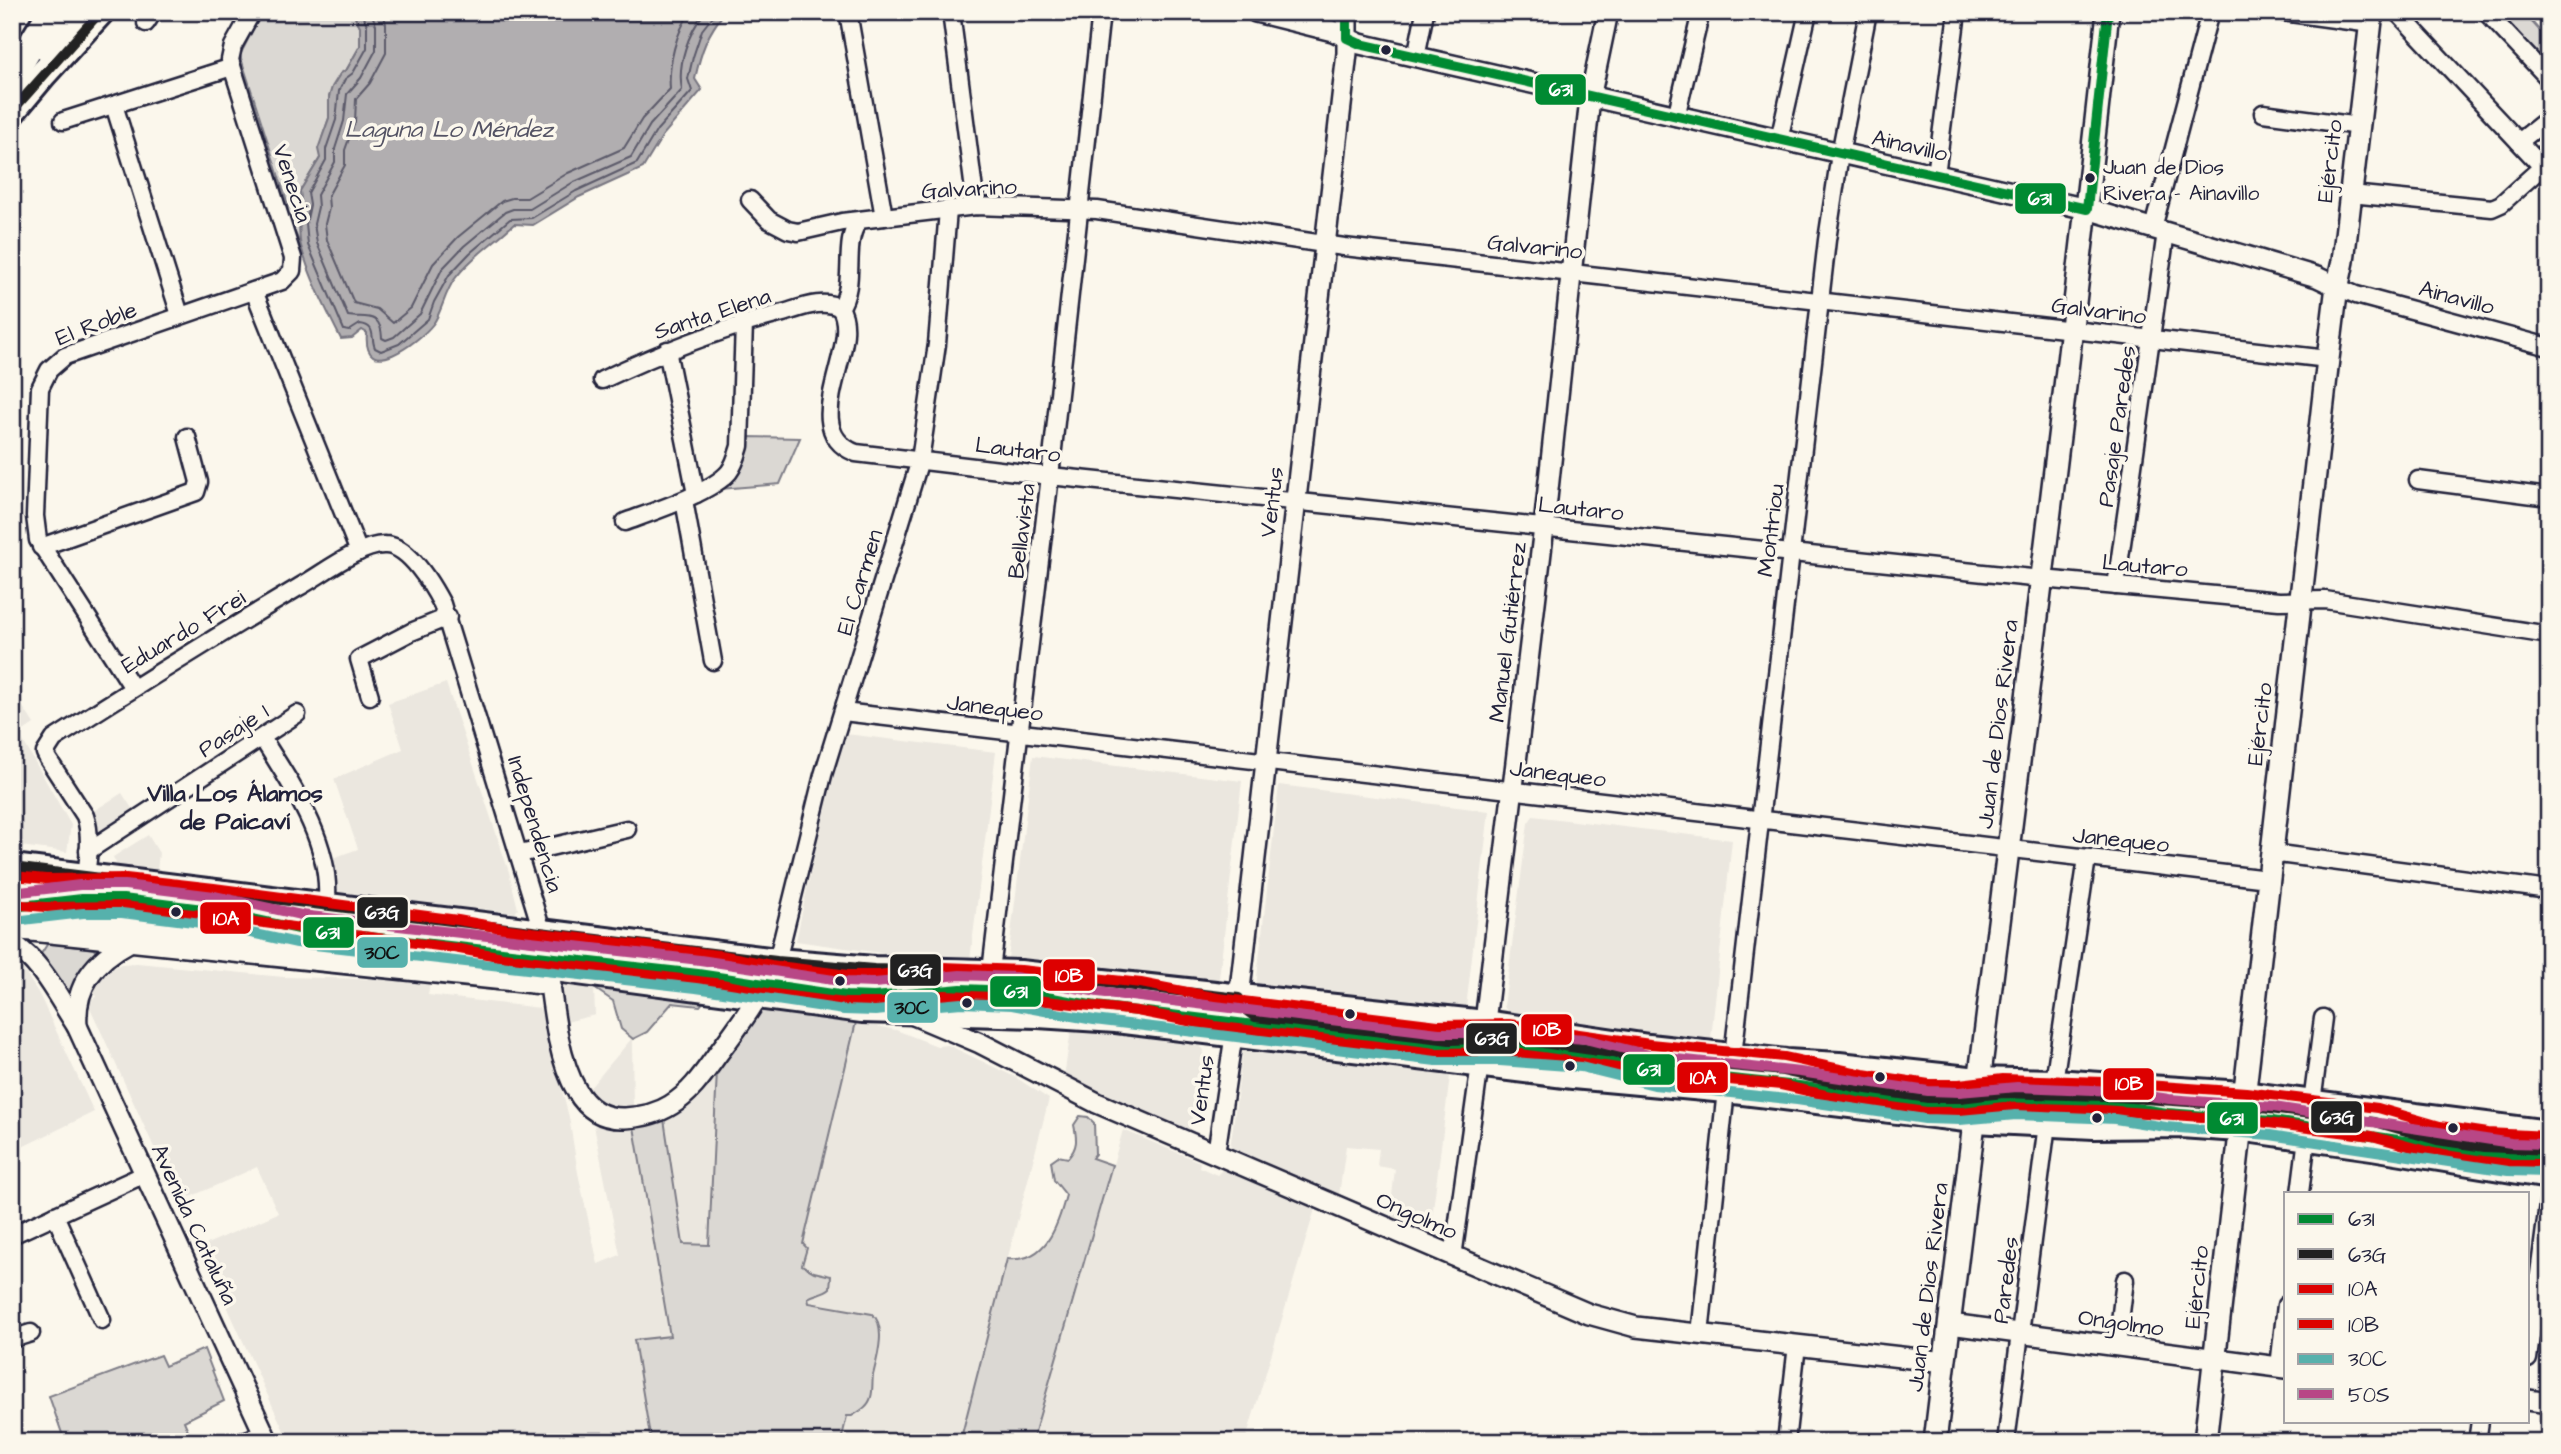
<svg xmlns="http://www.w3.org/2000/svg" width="2561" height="1454" viewBox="0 0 2561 1454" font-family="'Architects Daughter',sans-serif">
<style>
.built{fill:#ebe7df}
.green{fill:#dbd8d3;stroke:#7e7d87;stroke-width:2}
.water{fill:#b1aeb0;stroke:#787681;stroke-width:2}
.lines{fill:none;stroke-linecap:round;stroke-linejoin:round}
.shore{stroke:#5b5a6a;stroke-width:2}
.minor-casing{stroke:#22223b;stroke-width:21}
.tertiary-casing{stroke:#22223b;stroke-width:24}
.secondary-casing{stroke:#22223b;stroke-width:26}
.primary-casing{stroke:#22223b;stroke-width:30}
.trunk-casing{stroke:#22223b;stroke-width:32}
.minor{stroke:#fbf7ec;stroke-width:16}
.tertiary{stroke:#fbf7ec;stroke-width:19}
.secondary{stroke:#fbf7ec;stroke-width:21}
.primary{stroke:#fbf7ec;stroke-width:24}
.trunk{stroke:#fbf7ec;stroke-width:26}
.bus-1-casing{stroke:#fbf7ec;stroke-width:16}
.bus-2-casing{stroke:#fbf7ec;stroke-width:16}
.bus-3-casing{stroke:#fbf7ec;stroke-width:16}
.bus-4-casing{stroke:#fbf7ec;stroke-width:16}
.bus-5-casing{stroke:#fbf7ec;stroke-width:16}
.bus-6-casing{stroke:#fbf7ec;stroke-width:16}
.bus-1{stroke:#008a32;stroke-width:10}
.bus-2{stroke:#212121;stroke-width:10}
.bus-3{stroke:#d00;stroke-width:10}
.bus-4{stroke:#d00;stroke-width:10}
.bus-5{stroke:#57b1ac;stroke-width:10}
.bus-6{stroke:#b84686;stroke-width:10}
.bus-dot{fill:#22223b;stroke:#fbf7ec;stroke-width:2.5}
.labels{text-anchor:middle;stroke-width:7;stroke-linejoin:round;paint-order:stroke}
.bus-label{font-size:21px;fill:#22223b;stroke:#fbf7ec;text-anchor:start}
.street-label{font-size:23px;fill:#22223b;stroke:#fbf7ec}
.water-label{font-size:24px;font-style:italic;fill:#545364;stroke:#fbf7ec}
.neighbourhood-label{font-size:24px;font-weight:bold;fill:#22223b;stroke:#fbf7ec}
.line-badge{stroke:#fbf7ec;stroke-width:2.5}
.badge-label{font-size:19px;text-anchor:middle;font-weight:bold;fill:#fff}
.pale-badge-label{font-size:19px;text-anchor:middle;font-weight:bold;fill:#111}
</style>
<rect width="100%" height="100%" fill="#fbf7ec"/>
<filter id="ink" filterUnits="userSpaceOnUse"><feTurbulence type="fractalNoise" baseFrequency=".0143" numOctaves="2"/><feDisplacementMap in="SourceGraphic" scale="14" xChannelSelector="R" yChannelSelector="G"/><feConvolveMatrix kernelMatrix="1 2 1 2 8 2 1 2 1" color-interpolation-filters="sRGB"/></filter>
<g filter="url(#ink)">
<g class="built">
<polygon points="446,683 509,872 518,909 515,913 338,893 327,860 358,849 334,779 403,749 388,703"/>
<polygon points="12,690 34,724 19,734 71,825 67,852 12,845"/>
<polygon points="846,734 996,752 970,960 958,964 796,941 829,784"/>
<polygon points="1033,756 1242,781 1218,987 1007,966"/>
<polygon points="1279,785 1489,811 1466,1008 1256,986"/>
<polygon points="122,793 133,810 99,832 89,814"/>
<polygon points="1533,816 1732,840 1711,1039 1511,1018 1504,1006 1528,823"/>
<polygon points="148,835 159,853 157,871 118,867 113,857"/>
<polygon points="12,961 22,968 39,994 94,1112 12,1152"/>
<polygon points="137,963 284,977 368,979 368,973 430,981 428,995 540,1008 569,1117 578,1173 598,1264 620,1255 594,1126 634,1127 671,1336 634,1340 651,1442 289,1442 200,1247 278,1213 257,1167 179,1202 87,1001 96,997 92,989 108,970 121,964"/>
<polygon points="563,985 594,988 595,1015 566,1022 561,988"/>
<polygon points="856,1022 896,1030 937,1046 948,1045 1015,1077 1049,1099 960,1442 841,1442 790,1300"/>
<polygon points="1071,1030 1199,1045 1204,1050 1189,1133 1089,1091 1064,1077"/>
<polygon points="632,1038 633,1108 609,1108 589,1089"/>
<polygon points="1243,1050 1450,1076 1430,1233 1426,1236 1389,1222 1395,1169 1377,1166 1379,1149 1346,1146 1338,1202 1233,1155 1230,1149"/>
<polygon points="717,1070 709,1246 683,1244 664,1119 685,1108 697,1098"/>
<polygon points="1123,1130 1200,1162 1199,1167 1217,1175 1223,1169 1315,1209 1245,1442 1032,1442"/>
</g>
<g class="green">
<polygon points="262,12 352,12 360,26 360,46 347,69 340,74 329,97 329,118 322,138 320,158 300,191 303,205 299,224 301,246 289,219 287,202 240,55"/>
<polygon points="2496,12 2523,12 2549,41 2549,69"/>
<polygon points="748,437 800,438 780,484 719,489 745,461"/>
<polygon points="48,943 94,949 96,953 83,969 74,987 66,991 41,954"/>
<polygon points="594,988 594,987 704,1001 700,1006 672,1003 647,1032 633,1039 621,1029 613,1001"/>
<path d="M 760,1009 L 856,1022 L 803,1244 L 807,1248 L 802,1265 L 814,1272 L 831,1276 L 830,1288 C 823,1294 816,1293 808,1298 L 809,1303 L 872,1314 C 887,1325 877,1359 873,1375 C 872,1382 873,1391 871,1397 C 869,1406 860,1411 852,1416 L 847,1416 L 842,1437 L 845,1442 L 651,1442 L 634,1340 L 670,1336 L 634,1127 L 664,1119 L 683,1244 L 709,1245 L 717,1070 Z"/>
<path d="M 1080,1116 L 1088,1117 L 1094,1123 L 1095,1154 L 1092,1158 L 1112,1165 L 1032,1442 L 960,1442 L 1007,1259 C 1046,1263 1058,1226 1066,1195 L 1054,1180 L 1051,1161 L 1058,1156 L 1068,1158 C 1078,1147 1077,1139 1074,1125 Z"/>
<polygon points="204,1349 224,1401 184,1421 193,1442 65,1442 49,1396 160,1355 165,1366"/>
</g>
<path class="water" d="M 352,12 L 725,12 C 707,34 701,51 695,79 L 702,90 L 663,135 L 643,168 L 579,197 L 533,225 L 514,224 C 495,242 470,258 454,280 C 445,292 441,314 433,324 C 419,342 362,385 367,333 L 362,330 L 352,338 L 341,339 C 327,311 309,276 301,246 C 296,227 304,210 300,191 L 320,158 L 318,149 L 329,118 L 329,97 L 332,87 L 340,74 L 347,69 L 360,46 L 360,26 Z"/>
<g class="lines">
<g class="shore">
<path d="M 362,12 L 367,25 L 367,48 L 353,73 L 345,79 L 339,91 L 336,120 L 326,149 L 326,160 L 308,193 L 310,205 L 306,224 L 308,245 L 344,330 L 349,331 L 360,324 C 377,326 370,337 375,348 L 381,351 L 399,344 L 428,319 L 434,302 L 449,275 L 470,253 L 510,219 L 532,218 L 576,191 L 637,163 L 657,130 L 692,91 L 688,79 L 693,57 L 702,30 L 716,12"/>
<path d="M 371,12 L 376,25 L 376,50 L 361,78 L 347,94 L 344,121 L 335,149 L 335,162 L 317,195 L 318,207 L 314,224 L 317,243 L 348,316 C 364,319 381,310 382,338 L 386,340 L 394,337 L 420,314 L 442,269 L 464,246 L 505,212 L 513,209 L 530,209 L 572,183 L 631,157 L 650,125 L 682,90 C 677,64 688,33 705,12"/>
<path d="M 383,12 L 386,24 L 386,53 L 370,83 L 356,99 L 355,122 L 345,150 L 345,165 L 328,196 L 329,208 L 325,224 L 327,240 L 354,303 L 377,309 L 393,323 L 411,308 L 433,264 L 458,237 L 502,201 L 512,198 L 527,198 L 568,173 L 624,148 L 642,119 L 670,89 C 668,65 676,31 691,12"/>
</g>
<defs>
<g id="minor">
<polyline points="848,12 884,217"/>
<polyline points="951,12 976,206"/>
<polyline points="2283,12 2371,24"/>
<polyline points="2397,12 2549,174"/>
<polyline points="2486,12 2549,79"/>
<polyline points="146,23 153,12"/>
<polyline points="1416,57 1425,12"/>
<polyline points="114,105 180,315"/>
<polyline points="2263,113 2359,126"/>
<polyline points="1676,117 1701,12"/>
<polyline points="63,121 232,67"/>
<polyline points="1779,140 1808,12"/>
<polyline points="2519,142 2549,118"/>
<polyline points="1936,175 1957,12"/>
<polyline points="2351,194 2492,208 2501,204 2542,167"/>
<polyline points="750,200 769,220 788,230 798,232 842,222 976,206 1097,210 1344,247 2328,359"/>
<polyline points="2153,228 2210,12"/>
<polyline points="2338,287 2356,295 2549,347"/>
<polyline points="254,291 359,552"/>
<path d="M 840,308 C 864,344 794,429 856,453 L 1050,476 L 2042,579 L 2279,601 L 2325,600 L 2549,635"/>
<path d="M 840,308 C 857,283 842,245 858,222"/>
<polyline points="667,350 696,494"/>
<path d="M 602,380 C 661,352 720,329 783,313 C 801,308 823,298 840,308"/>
<polyline points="2418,480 2549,497"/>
<polyline points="684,500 713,661"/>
<path d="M 625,522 C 652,512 711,493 729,472 C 735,464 737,456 740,446 L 744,323"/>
<polyline points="41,547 196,492 199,482 187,437"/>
<polyline points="2116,586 2166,232"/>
<polyline points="133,688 38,540 35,516 40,388 49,370 65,356 282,281 292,271 293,258 230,60 233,46 252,12"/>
<polyline points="370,696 359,659 411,632 448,617"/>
<polyline points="843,712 2268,879"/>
<path d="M 262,738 C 292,785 335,848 326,907"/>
<polyline points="88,851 297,714"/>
<polyline points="2271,853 2549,890"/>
<polyline points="520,854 627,829"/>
<path d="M 80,916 C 83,888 95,843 85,816 L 48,759 L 45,753 L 54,739 C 135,687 217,636 299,587 C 321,575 360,544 385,545 C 409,545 432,585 442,604 L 542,931"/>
<polyline points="777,961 823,775 920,460 937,344 948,210"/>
<polyline points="991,971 1050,476 1101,12"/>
<polyline points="1733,1056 1827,240 1840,154 1868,12"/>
<polyline points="2054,1082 2087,858"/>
<polyline points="2312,1103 2323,1018"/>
<polyline points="1216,1154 1234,1033"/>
<polyline points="2300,1193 2307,1138"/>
<polyline points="55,1215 102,1320"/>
<polyline points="12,1235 145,1174"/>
<polyline points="1453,1257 1480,1064"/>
<polyline points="1700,1334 1726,1090"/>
<polyline points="12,1339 31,1333"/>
<polyline points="2117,1346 2125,1280"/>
<polyline points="2528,1359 2549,1197"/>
<polyline points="2279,1367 2286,1305"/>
<polyline points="242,1442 264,1433"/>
<polyline points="1786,1442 1797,1345"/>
<polyline points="2006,1442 2047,1124"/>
<polyline points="2477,1442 2480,1421"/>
</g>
<g id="tertiary">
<polyline points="1256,12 1333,31 1360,44 2087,209 2317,277 2338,287"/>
<polyline points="12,929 551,985"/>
<path d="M 542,931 C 552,980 552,1049 577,1091 C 588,1110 604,1119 625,1118 C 642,1117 657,1114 671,1105 C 691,1093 704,1073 717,1055 C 741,1023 760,997 777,961"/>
<path d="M 12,943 C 43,964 57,996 77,1026 L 268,1442"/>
<polyline points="1239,998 1347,53 1347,12"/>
<polyline points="916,1016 980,1043 1097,1103 1589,1314 1636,1327 1945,1362"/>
<path d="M 77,1026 C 74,986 95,960 129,942"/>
<polyline points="1480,1064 1544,527 1590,98 1608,12"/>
<polyline points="1950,1324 2286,1368"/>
<polyline points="2528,1400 2549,1403"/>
</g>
<g id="secondary">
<path d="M 1935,1442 C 1992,965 2056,489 2108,12"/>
<polyline points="2205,1442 2328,359 2336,294 2343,261 2372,12"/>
</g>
<g id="primary">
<polyline points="12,867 777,961 874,969 1020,973 1485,1023 1649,1047 1786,1062 1839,1065 1978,1080 2054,1082 2243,1094 2549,1133"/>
<polyline points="12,907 181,929 525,965 862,1010 1038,1015 1116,1020 1573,1076 1726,1090 1974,1120 2094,1126 2181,1125 2253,1130 2372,1147 2549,1176"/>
</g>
<g id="trunk">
<polyline points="49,50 71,12"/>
<polyline points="12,76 50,14"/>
<polyline points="12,111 43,74 100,12"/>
</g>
</defs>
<use href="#minor" class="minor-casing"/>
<use href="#tertiary" class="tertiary-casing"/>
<use href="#secondary" class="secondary-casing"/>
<use href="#primary" class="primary-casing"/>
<use href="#trunk" class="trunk-casing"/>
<use href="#minor" class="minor"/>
<use href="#tertiary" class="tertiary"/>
<use href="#secondary" class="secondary"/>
<use href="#primary" class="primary"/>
<use href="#trunk" class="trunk"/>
<defs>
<g id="bus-1">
<polyline points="1347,12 1347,38 1360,44 2087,209 2108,12"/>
<polyline points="12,907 82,899 123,899 211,910 299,929 698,974 846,996 874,997 961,989 1014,991 1096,1006 1438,1047 1501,1047 1583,1053 1655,1071 1799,1086 1927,1105 1959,1106 2016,1101 2116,1105 2167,1113 2272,1121 2510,1157 2549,1158"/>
</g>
<g id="bus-2">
<polyline points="12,111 100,12"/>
<polyline points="12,867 777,961 874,969 1020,973 1239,998 1244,1009 1255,1017 1450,1040 1508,1038 1648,1058 1783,1071 1860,1088 1928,1098 1960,1098 2003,1093 2103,1096 2245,1106 2375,1122 2437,1140 2485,1147 2549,1150"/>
</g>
<polyline id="bus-3" points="12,904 45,907 123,906 210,916 454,948 503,957 722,984 767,993 845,1003 881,1003 945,995 1018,998 1137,1011 1214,1026 1435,1053 1507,1052 1646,1072 1781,1085 1857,1102 1926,1112 1962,1112 2004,1107 2102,1110 2244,1120 2372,1136 2433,1153 2483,1161 2511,1164 2549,1164"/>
<polyline id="bus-4" points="13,876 46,879 126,878 214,888 458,920 507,929 726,956 771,965 848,975 878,975 943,967 1021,970 1141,983 1218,998 1438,1025 1509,1024 1650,1044 1784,1057 1863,1074 1929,1084 1959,1084 2003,1079 2104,1082 2246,1092 2378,1108 2440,1126 2487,1133 2549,1136"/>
<polyline id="bus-5" points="14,921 83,913 122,913 209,924 297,943 696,988 844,1010 875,1011 961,1003 1012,1005 1094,1020 1436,1061 1500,1061 1581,1067 1654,1085 1797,1100 1925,1119 1960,1120 2016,1115 2115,1119 2166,1127 2270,1135 2508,1171 2549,1172"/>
<polyline id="bus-6" points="12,893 80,885 125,885 214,896 301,915 700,960 847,982 874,983 960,975 1015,977 1098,992 1439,1033 1502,1033 1585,1039 1657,1057 1800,1072 1928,1091 1959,1092 2017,1087 2117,1091 2169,1099 2274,1107 2511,1143 2549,1144"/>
</defs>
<use href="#bus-1" class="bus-1-casing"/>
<use href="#bus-2" class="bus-2-casing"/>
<use href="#bus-3" class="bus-3-casing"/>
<use href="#bus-4" class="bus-4-casing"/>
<use href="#bus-5" class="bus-5-casing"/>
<use href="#bus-6" class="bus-6-casing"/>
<use href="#bus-1" class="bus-1"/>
<use href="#bus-2" class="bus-2"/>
<use href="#bus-3" class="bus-3"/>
<use href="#bus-4" class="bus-4"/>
<use href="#bus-5" class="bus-5"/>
<use href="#bus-6" class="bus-6"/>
</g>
</g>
<g class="bus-dot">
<circle cx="1386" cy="50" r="6"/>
<circle cx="2090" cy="178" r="6"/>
<circle cx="176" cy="912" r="6"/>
<circle cx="840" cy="981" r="6"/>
<circle cx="967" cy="1003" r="6"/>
<circle cx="1350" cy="1014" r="6"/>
<circle cx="1570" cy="1066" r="6"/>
<circle cx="1880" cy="1077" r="6"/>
<circle cx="2097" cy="1118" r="6"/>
<circle cx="2453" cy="1128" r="6"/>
</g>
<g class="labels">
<g class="bus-label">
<text x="2103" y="174">Juan de Dios<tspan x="2103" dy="26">Rivera - Ainavillo</tspan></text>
</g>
<g class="street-label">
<text transform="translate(1910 145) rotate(13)" y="8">Ainavillo</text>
<text transform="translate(2329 161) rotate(-83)" y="8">Ejército</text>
<text transform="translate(293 183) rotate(72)" y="8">Venecia</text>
<text transform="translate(969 188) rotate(-3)" y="8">Galvarino</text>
<text transform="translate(1535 246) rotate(6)" y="8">Galvarino</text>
<text transform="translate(2457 297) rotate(15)" y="8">Ainavillo</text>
<text transform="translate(2099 310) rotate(7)" y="8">Galvarino</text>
<text transform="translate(712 313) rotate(-18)" y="8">Santa Elena</text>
<text transform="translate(96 323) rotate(-21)" y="8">El Roble</text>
<text transform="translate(2116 426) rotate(-82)" y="8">Pasaje Paredes</text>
<text transform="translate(1018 449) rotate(7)" y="8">Lautaro</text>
<text transform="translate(1271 502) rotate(-83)" y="8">Ventus</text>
<text transform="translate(1581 508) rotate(6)" y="8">Lautaro</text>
<text transform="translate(1770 530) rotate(-83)" y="8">Montriou</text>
<text transform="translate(1021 531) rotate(-83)" y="8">Bellavista</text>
<text transform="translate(2145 565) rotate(5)" y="8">Lautaro</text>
<text transform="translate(859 582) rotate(-73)" y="8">El Carmen</text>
<text transform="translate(183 631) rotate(-31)" y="8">Eduardo Frei</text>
<text transform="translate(1507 632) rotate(-83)" y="8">Manuel Gutiérrez</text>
<text transform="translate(995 707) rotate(7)" y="8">Janequeo</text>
<text transform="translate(1997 724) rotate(-83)" y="8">Juan de Dios Rivera</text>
<text transform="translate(2259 724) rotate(-83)" y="8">Ejército</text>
<text transform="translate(233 730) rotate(-33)" y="8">Pasaje 1</text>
<text transform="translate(1558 773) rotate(7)" y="8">Janequeo</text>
<text transform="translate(536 824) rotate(73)" y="8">Independencia</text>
<text transform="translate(2121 839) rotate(6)" y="8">Janequeo</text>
<text transform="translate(1201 1090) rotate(-82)" y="8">Ventus</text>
<text transform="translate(1417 1215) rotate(24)" y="8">Ongolmo</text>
<text transform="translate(195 1224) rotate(65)" y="8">Avenida Cataluña</text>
<text transform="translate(2005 1280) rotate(-83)" y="8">Paredes</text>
<text transform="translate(1927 1287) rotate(-83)" y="8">Juan de Dios Rivera</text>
<text transform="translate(2196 1287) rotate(-84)" y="8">Ejército</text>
<text transform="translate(2121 1322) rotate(8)" y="8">Ongolmo</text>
</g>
<g class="water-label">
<text x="449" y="137">Laguna Lo Méndez</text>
</g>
<g class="neighbourhood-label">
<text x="235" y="801">Villa Los Álamos<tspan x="235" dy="28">de Paicaví</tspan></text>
</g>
</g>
<g class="line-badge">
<rect x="1534" y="73" width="53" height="33" rx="7" fill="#008a32"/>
<rect x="2014" y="182" width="53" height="33" rx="7" fill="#008a32"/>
<rect x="356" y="896" width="53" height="33" rx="7" fill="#212121"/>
<rect x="199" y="901" width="53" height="34" rx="7" fill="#d00"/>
<rect x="302" y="916" width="53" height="33" rx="7" fill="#008a32"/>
<rect x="356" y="936" width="53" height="33" rx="7" fill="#57b1ac"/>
<rect x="889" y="953" width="53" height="34" rx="7" fill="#212121"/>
<rect x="1042" y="958" width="54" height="34" rx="7" fill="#d00"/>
<rect x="989" y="975" width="53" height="33" rx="7" fill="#008a32"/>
<rect x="886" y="991" width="53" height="33" rx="7" fill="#57b1ac"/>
<rect x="1520" y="1013" width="53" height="33" rx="7" fill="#d00"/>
<rect x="1465" y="1022" width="53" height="33" rx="7" fill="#212121"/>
<rect x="1622" y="1053" width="54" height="33" rx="7" fill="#008a32"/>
<rect x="1676" y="1061" width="53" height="33" rx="7" fill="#d00"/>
<rect x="2102" y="1067" width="53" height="34" rx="7" fill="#d00"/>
<rect x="2310" y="1100" width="53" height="34" rx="7" fill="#212121"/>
<rect x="2206" y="1101" width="53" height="34" rx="7" fill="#008a32"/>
</g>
<g class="badge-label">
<text x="1561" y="96">63I</text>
<text x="2040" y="205">63I</text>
<text x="382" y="919">63G</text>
<text x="226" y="925">10A</text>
<text x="328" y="939">63I</text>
<text x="915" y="977">63G</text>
<text x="1069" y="982">10B</text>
<text x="1016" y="998">63I</text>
<text x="1547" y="1036">10B</text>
<text x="1492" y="1045">63G</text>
<text x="1649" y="1076">63I</text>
<text x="1703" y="1084">10A</text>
<text x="2129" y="1090">10B</text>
<text x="2337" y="1124">63G</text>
<text x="2232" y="1125">63I</text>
</g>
<g class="pale-badge-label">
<text x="382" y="959">30C</text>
<text x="912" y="1014">30C</text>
</g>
<rect width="2561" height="1454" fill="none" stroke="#fbf7ec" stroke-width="42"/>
<rect x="21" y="21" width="2519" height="1412" fill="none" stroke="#22223b" stroke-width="2.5" filter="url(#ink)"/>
<rect x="2284" y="1192" width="245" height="231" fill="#fbf7ec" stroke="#a4a2a5" stroke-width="2"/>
<rect x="2298" y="1214" width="35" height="10" fill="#008a32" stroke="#a4a2a5" stroke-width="2"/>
<text x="2348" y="1226" font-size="21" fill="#22223b">63I</text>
<rect x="2298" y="1249" width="35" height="10" fill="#212121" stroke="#a4a2a5" stroke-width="2"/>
<text x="2348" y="1262" font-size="21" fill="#22223b">63G</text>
<rect x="2298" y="1284" width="35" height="10" fill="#dd0000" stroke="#a4a2a5" stroke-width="2"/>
<text x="2348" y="1296" font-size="21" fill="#22223b">10A</text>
<rect x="2298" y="1319" width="35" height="10" fill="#dd0000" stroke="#a4a2a5" stroke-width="2"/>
<text x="2348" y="1332" font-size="21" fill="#22223b">10B</text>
<rect x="2298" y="1354" width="35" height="10" fill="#57b1ac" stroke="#a4a2a5" stroke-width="2"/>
<text x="2348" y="1366" font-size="21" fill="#22223b">30C</text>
<rect x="2298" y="1389" width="35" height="10" fill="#b84686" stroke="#a4a2a5" stroke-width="2"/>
<text x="2348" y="1402" font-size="21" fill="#22223b">50S</text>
</svg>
